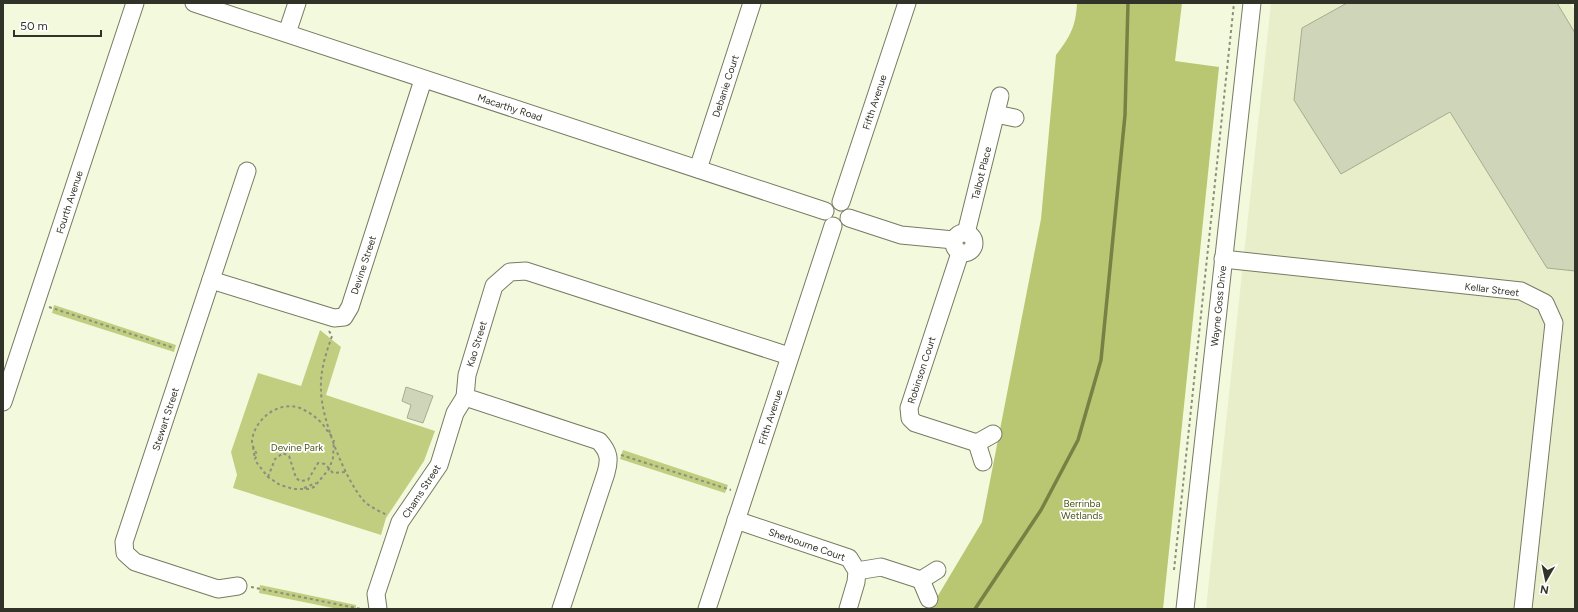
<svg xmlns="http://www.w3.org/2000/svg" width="1578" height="612" viewBox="0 0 1578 612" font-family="Figtree,sans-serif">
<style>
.built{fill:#e7eec9}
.green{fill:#c1ce80}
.forest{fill:#b9c672}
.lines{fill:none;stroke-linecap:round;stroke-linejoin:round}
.stream{stroke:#788144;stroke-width:3.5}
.building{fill:#cfd5b9;stroke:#a6ac90}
.minor-casing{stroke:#767b61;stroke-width:19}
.path{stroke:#8b8f7c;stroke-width:2;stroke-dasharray:3 3;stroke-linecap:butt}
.minor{stroke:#fff;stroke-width:17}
.labels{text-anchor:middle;stroke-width:3.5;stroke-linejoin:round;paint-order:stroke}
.street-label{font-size:10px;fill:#313328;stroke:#fff}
.park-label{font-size:10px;fill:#4e5619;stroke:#fff}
</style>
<rect width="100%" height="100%" fill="#f3f9dc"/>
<polygon class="built" points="1271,3 1570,3 1575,11 1575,609 1206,609"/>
<g class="green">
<polygon points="54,305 176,345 174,352 52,313"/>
<polygon points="320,330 341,347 326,395 435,431 424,461 386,518 381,535 233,488 237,475 231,452 258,373 301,386"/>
<polygon points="623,450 728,485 725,493 620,459"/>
<polygon points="260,585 356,605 356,609 338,609 259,593"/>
</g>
<path class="forest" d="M 1077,3 L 1182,3 L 1175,61 L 1219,67 L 1163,609 L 930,609 L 982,522 L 1041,219 L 1056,55 C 1070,37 1076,26 1077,3 Z"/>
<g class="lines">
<polyline class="stream" points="975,609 1041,510 1078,440 1101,360 1125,115 1128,3"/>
</g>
<g class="building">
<polygon points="1347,3 1557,3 1575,33 1575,271 1547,268 1450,112 1341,174 1294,100 1302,28"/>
<polygon points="406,387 433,396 423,423 407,418 411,405 402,401"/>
</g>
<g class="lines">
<defs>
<g id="minor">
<polyline points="194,3 825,211"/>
<polyline points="287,33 297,3"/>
<polyline points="996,114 1015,118"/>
<polyline points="698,169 752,3"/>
<polyline points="841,202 907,3"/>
<polyline points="849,218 901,235 954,240"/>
<circle cx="964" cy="243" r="10"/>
<polyline points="966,233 1000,96"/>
<polyline points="960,253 909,408 910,418 915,423 977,443"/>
<polyline points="1223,259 1521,291 1545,303 1554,323 1523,609"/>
<polyline points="211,280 334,318 344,317 350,307 423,80"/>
<polyline points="3,402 135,3"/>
<polyline points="983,462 977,443 993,434"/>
<polyline points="736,520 849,558 857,571 856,582 848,609"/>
<polyline points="857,571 881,567 921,580"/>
<polyline points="238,586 218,589 135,562 125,553 124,542 247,171"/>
<polyline points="929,599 921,580 937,570"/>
<polyline points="378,609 376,594 400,522 439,465 455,413 465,397"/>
<path d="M 561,609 L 606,473 C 610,459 609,452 599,441 L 465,397 L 467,375 L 494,286 L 510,272 L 526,271 L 789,356"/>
<polyline points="707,609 833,226"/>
<polyline points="1185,609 1252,3"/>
</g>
</defs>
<use href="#minor" class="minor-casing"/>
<g class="path">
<polyline points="49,307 174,348"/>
<path d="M 329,331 L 332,336 C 326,353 320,371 321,390 C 321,418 345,480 364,501 C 370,507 379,511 387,515"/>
<path d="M 332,436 C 328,433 327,430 324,426 C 318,418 309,412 300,408 C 278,400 254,420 252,441 C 252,447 255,449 257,455 L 255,459 L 257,463 L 268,477 L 280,485 L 294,489 L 308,489 L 314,487 L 329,469 L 333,458 L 334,440"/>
<polyline points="253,447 255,459"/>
<polyline points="621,455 731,490"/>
<polyline points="268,477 275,459 283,453 289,456 296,478 300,481 308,480 318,463 325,464 333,473 346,472"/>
<polyline points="304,488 316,483"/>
<polyline points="1174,570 1234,3"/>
<polyline points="251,587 361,609"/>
</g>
<use href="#minor" class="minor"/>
</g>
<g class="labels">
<g class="street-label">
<text transform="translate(725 86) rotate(-72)" y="4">Debanie Court</text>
<text transform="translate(874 102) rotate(-72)" y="4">Fifth Avenue</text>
<text transform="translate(510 107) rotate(18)" y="4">Macarthy Road</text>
<text transform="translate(981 173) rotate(-76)" y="4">Talbot Place</text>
<text transform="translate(69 202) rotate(-72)" y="4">Fourth Avenue</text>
<text transform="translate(363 265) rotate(-72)" y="4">Devine Street</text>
<text transform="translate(1492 289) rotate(7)" y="4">Kellar Street</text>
<text transform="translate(1218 306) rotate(-84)" y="4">Wayne Goss Drive</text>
<text transform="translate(476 344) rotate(-73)" y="4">Kao Street</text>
<text transform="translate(921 370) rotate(-72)" y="4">Robinson Court</text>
<text transform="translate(770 417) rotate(-72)" y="4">Fifth Avenue</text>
<text transform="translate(165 419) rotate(-72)" y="4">Stewart Street</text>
<text transform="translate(421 491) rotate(-57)" y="4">Chams Street</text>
<text transform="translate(807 544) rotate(19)" y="4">Sherbourne Court</text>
</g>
<g class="park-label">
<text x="297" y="451">Devine Park</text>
<text x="1082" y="507">Berrinba<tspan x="1082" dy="12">Wetlands</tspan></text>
</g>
</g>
<rect width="1578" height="612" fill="none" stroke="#313328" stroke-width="8"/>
<g transform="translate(1546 580) rotate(189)" stroke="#ffffff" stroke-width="3" paint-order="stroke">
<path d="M0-3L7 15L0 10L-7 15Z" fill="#313328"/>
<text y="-6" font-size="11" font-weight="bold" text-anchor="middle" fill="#313328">N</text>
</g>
<path d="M14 30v6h87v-6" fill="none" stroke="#313328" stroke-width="2"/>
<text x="20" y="30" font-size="12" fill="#313328" stroke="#ffffff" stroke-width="3" paint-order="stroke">50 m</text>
</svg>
